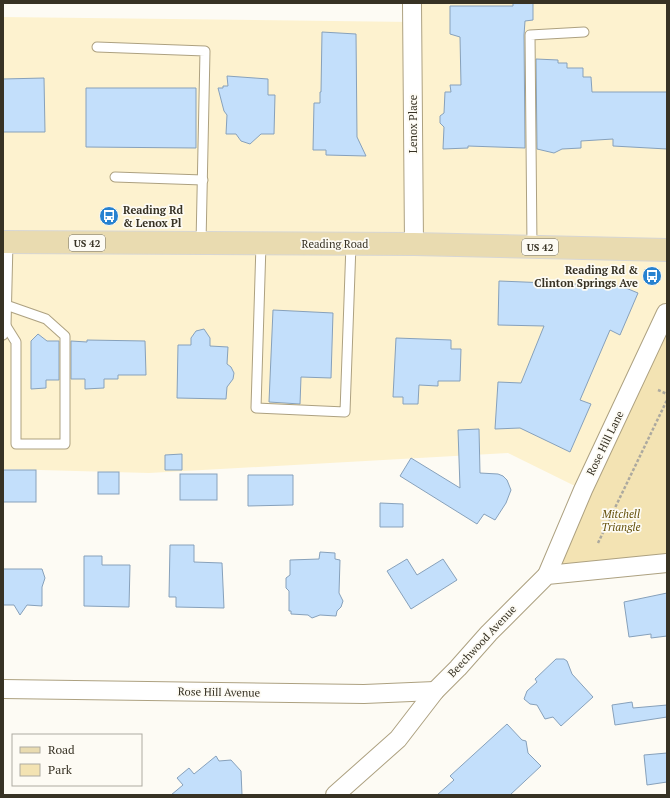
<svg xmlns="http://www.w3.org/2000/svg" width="670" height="798" viewBox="0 0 670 798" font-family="'PT Serif',serif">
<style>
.built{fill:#fdf2cf}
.green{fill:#f3e3b3}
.building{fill:#c3dffb;stroke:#87a1bb}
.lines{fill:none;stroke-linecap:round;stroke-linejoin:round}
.lane-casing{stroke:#ada180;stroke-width:11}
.street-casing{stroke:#ada180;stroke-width:20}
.primary-casing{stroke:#d7d6d3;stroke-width:24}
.path{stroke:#aca99f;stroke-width:2.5;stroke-dasharray:3 2;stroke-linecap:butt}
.lane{stroke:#fff;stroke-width:9}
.street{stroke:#fff;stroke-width:18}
.primary{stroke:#e9dbb0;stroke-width:22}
.labels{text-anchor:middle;stroke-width:3.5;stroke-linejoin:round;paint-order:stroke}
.shield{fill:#fdfbf4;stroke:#726e62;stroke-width:1}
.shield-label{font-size:10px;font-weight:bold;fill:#373224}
.street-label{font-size:11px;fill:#373224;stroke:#fdfbf4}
.poi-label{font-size:11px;font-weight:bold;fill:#373224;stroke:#fdfbf4;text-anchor:start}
.park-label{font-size:11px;font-style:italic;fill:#65510b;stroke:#fdfbf4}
</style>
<rect width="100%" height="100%" fill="#fdfbf4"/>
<polygon class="built" points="412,3 667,3 667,312 583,490 508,453 149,473 3,469 3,17 412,22"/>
<polygon class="green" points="667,312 667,563 547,575"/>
<g class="building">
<polygon points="513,3 533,3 533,20 525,21 524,35 525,148 468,146 468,148 443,149 444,127 440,123 440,116 444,113 445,92 451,92 450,85 461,85 460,37 450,34 450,6 513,6"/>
<polygon points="322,32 356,34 357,137 366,156 326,155 326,150 313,150 314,103 320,103 320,92 321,92"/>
<polygon points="536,59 558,60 558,63 567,63 567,68 583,68 583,77 591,77 592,92 667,92 667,149 613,146 613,139 581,141 581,148 562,149 554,153 537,149"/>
<polygon points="227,76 268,79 268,95 275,95 274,134 261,134 250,144 241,141 236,134 226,134 227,115 224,111 218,88 223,88 223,86 228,86"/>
<polygon points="44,78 45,132 3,132 3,79"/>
<polygon points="86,88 196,88 196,148 86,147"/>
<polygon points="499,281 621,286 638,293 620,335 610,330 580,400 591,404 570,452 520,428 495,429 498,382 521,383 544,326 498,325"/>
<polygon points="273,310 333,313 331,378 301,377 300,404 269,402"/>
<polygon points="204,329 210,338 210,346 228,347 227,364 231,367 234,373 233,379 227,387 226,399 177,398 178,345 191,345 191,338 196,331"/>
<polygon points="38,334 47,341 59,341 59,380 46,380 46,388 31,389 31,341"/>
<polygon points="396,338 451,340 451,349 461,349 460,381 438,381 438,386 419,385 418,404 403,404 403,397 393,397"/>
<polygon points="87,340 145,341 146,375 118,375 118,379 104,379 104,388 85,389 85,379 71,379 71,341 87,342"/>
<polygon points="479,429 480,473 498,474 503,476 507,480 511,490 506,503 495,520 484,514 477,524 400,476 411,458 460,488 458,430"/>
<polygon points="182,454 182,470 165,470 165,455"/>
<rect x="3" y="470" width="33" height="32"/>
<rect x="98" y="472" width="21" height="22"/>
<rect x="180" y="474" width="37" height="26"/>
<polygon points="248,475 293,475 293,505 248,506"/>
<polygon points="380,503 403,504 403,527 380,527"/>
<polygon points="170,545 194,545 194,562 222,563 224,608 176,607 176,597 169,597"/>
<polygon points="320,552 335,553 335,559 340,560 339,593 343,601 341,607 337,611 336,616 320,615 312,618 308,615 291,614 291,611 289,611 289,591 286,588 286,578 290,575 290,560 319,559"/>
<polygon points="84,556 102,556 102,565 130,565 129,607 84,606"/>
<polygon points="407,559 417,575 443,559 457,580 411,609 387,571"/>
<polygon points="3,569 42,569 45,578 42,587 42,606 27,605 20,615 14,605 3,605"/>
<polygon points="667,593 667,636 651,638 651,634 629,637 624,602"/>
<polygon points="556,659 564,659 567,661 572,674 593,697 561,726 553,717 545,719 537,705 530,704 524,699 527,691 537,682 535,679"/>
<polygon points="632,702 633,708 667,705 667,717 615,725 612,705"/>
<polygon points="507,724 522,740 526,741 528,753 541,766 510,795 437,795 454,780 450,776"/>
<polygon points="667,753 667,782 647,785 644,755"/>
<polygon points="216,756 219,761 231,760 241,771 242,795 171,795 183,785 177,778 189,768 194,774"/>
</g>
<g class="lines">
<defs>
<g id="lane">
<polyline points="97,47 205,51 201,243"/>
<polyline points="115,177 203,180"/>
<polyline points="261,244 256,408 345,412 351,244"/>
<polyline points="532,247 530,35 584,32"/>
<polyline points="6,326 16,342 16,444 65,444 65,336 46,319 6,305"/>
<polyline points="3,335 6,326 8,242"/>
</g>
<g id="street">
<polyline points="412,3 414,244"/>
<polyline points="547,575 583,490 666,313"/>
<polyline points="3,689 364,694 435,691"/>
<polyline points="335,795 398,739 435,691 458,668 489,633 547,575 667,563"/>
</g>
<polyline id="primary" points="3,242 414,244 667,250"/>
</defs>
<use href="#lane" class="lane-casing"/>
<use href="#street" class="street-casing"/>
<use href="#primary" class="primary-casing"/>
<g class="path">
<polyline points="658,390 667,394"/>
<polyline points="598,543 667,400"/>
</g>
<use href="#lane" class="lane"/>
<use href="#street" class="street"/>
<use href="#primary" class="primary"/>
</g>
<defs>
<symbol id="bus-disc" viewBox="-11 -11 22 22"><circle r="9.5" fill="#2782d0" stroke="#fdfbf4"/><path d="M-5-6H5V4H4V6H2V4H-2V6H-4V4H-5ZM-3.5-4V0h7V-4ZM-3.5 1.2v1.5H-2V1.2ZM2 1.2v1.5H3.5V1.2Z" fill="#fff"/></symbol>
</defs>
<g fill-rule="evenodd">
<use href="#bus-disc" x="98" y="205" width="22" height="22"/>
<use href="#bus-disc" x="641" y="265" width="22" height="22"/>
</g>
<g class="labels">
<g class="shield">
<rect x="69" y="235" width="36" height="16" rx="3"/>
<rect x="522" y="239" width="36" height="16" rx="3"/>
</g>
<g class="shield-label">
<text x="87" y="247">US 42</text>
<text x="540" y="251">US 42</text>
</g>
<g class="street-label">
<text transform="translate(413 124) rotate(-90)" y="4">Lenox Place</text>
<text x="335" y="248">Reading Road</text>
<text transform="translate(605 443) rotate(-64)" y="4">Rose Hill Lane</text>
<text transform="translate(482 641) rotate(-47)" y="4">Beechwood Avenue</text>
<text transform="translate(219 692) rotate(1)" y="4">Rose Hill Avenue</text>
</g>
<g class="poi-label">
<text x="123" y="214">Reading Rd<tspan x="123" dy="13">&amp; Lenox Pl</tspan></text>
<text x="638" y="274" text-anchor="end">Reading Rd &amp;<tspan x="638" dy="13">Clinton Springs Ave</tspan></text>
</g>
<g class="park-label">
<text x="621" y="518">Mitchell<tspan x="621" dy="13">Triangle</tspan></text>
</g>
</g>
<rect width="670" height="798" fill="none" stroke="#373224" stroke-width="8"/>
<rect x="12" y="734" width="130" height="52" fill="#fdfbf4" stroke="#aeaba1"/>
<rect x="20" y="747" width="20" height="6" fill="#e9dbb0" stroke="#aeaba1"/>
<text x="48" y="754" font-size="12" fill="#373224">Road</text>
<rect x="20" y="764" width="20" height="12" fill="#f3e3b3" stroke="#aeaba1"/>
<text x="48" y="774" font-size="12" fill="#373224">Park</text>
</svg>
